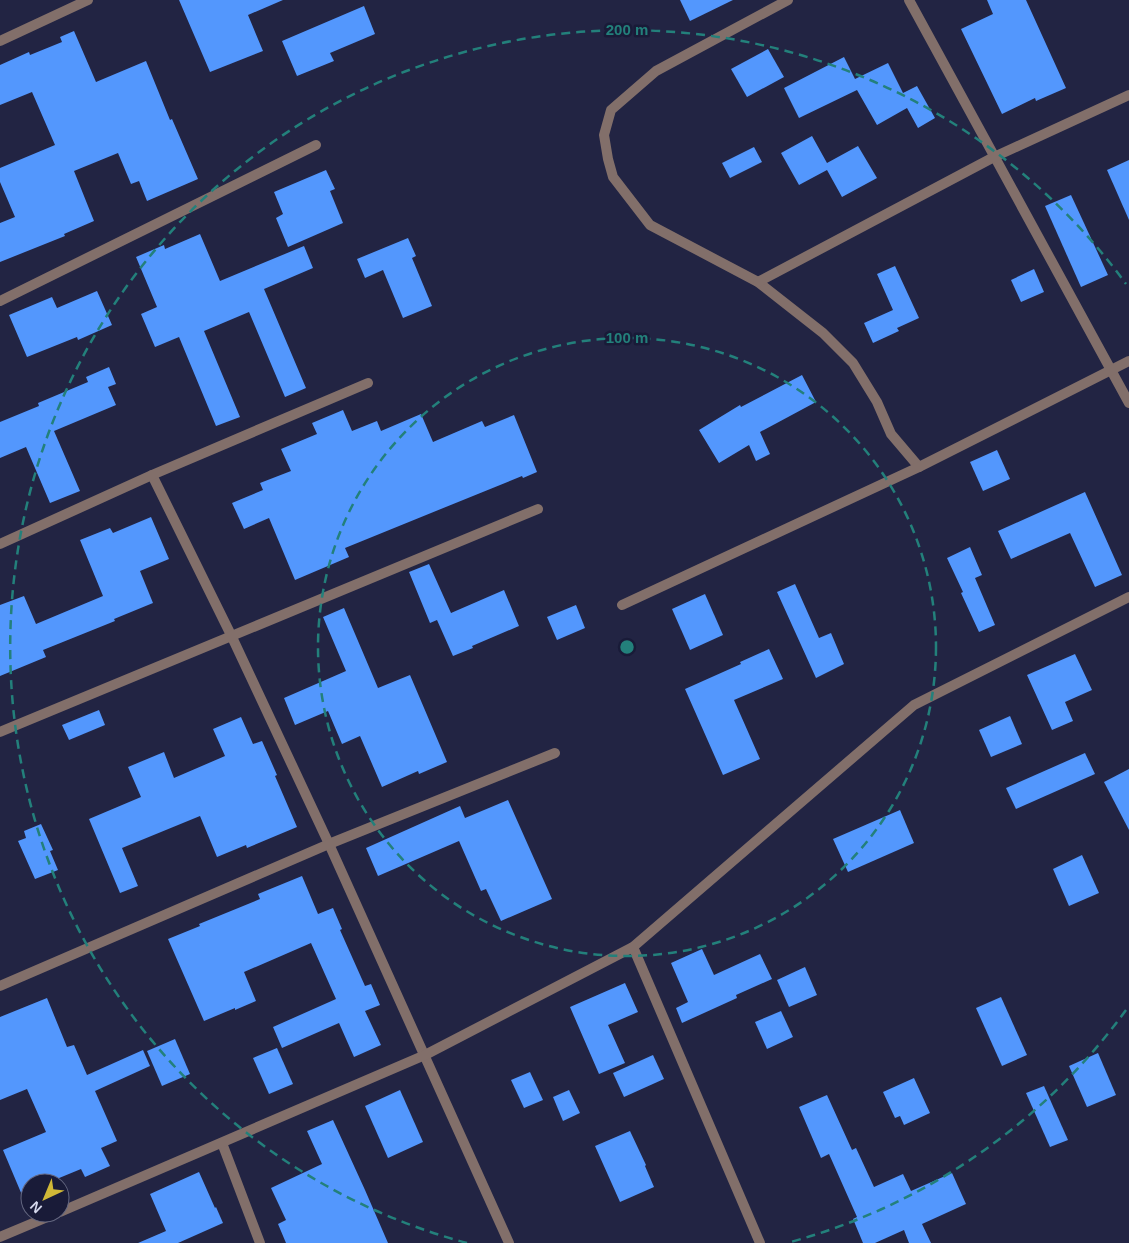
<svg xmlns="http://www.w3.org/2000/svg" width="1129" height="1243" viewBox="0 0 1129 1243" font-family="Arial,sans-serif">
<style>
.building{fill:#5397fd}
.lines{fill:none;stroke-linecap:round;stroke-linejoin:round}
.street{stroke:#826f6a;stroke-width:10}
.ring{fill:none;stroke:#23807b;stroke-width:2.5;stroke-dasharray:9 6}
.centre{fill:#23807b;stroke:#191b38;stroke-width:2.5}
.ring-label{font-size:15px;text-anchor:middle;font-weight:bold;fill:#23807b;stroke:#191b38;stroke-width:5;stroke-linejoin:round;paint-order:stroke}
</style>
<rect width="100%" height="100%" fill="#222443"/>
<g class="building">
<polygon points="179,0 283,0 248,15 263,51 210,72"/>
<polygon points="680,0 733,0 690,21"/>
<polygon points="987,0 1026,0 1066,88 1036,101 1035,98 1002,114 961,29 993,14"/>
<polygon points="364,6 375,34 330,53 334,61 297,76 282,41"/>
<polygon points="74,31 96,82 146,61 170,120 172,119 198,179 147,201 139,181 131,184 118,153 74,171 94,221 64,234 65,236 0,262 0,223 15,217 0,182 0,168 55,145 32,92 0,105 0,65 29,52 30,55 62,42 60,37"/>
<polygon points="768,49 784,77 747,97 731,69"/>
<polygon points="844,57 855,79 888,63 903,93 917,86 935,118 918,128 907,108 877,125 857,90 799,118 784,88"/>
<polygon points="812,136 827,163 858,146 877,178 842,197 827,170 799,185 781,153"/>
<polygon points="754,147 762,162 730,178 722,163"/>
<polygon points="1129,160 1129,220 1107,170"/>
<polygon points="326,170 335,189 330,191 343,223 288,247 276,218 283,214 274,192"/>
<polygon points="1071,195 1108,275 1081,287 1045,206"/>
<polygon points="200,234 220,281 304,246 313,268 264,289 306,388 285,397 249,312 204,331 240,417 216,426 179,337 155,347 141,314 157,307 136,257 164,245 165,249"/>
<polygon points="408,238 416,256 412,258 432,306 403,318 383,270 365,278 357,259"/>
<polygon points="895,266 919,318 897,328 899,331 873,343 864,323 893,310 877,274"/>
<polygon points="1034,269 1044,292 1021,302 1011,280"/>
<polygon points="97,291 112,325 78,340 77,337 27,357 9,315 52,297 57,308"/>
<polygon points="109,367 116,384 108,387 116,405 54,431 80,491 50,503 26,447 0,458 0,422 39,406 38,403 88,382 86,377"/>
<polygon points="802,375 816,402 760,432 770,454 756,461 749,445 719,463 699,430 740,405 741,407"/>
<polygon points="343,410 352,431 377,421 381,431 421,414 433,442 482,421 485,427 514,415 537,472 523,478 522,476 345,548 349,557 295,580 269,518 244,529 232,503 263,490 260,483 291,471 281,449 317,434 312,423"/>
<polygon points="997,450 1010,479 983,491 970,462"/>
<polygon points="1085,492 1122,575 1095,587 1070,533 1011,559 998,531"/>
<polygon points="151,517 169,559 140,571 153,603 114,619 115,621 43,650 46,657 0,676 0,605 24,596 36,624 103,596 80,540 110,528 113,533"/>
<polygon points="970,547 982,575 975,578 995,625 979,632 961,593 963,592 947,558"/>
<polygon points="429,564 451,613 504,590 519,626 472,646 473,648 453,656 437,620 430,623 409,572"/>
<polygon points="795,584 819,638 831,633 844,664 816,678 777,592"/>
<polygon points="705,594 723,635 690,650 672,609"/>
<polygon points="576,605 585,628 557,640 547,617"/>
<polygon points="344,608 378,688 410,675 447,762 419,774 418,771 382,787 360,736 342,744 328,711 295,725 284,698 346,671 323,617"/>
<polygon points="769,649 783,679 734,700 760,759 723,775 685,689 741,664 740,662"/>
<polygon points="1075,654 1092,690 1065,702 1073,721 1052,730 1027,675"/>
<polygon points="99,710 105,725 69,740 62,725"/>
<polygon points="1010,716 1022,744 991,757 979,730"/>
<polygon points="241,717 253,744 262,741 277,775 275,776 297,827 247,848 246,845 217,857 200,816 122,848 138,886 120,893 89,819 141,797 128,767 164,752 174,778 225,756 213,729"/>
<polygon points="1085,753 1095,774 1016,809 1006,788"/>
<polygon points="1129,769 1129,830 1104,782"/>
<polygon points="508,800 552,899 501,921 486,889 481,891 459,841 378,876 366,848 460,806 465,818"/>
<polygon points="900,810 914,843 848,872 833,839"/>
<polygon points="41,824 53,850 50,851 58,870 35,879 18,841 26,838 24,831"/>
<polygon points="1082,855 1099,893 1069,906 1053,869"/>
<polygon points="302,876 318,914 333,908 342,929 340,930 365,986 371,984 380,1005 365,1011 381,1045 354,1057 339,1023 282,1048 273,1027 336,999 311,943 244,972 256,1001 235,1010 235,1008 204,1021 168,939 200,926 199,924 260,899 258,894"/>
<polygon points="702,949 714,975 760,954 772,979 736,995 737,998 682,1023 676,1008 688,1002 671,963"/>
<polygon points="805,967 817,995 789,1007 777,980"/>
<polygon points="625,983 638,1012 608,1025 625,1063 599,1074 570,1007"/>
<polygon points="1001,997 1027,1055 1002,1066 976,1008"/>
<polygon points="47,998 67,1047 74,1045 87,1075 143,1050 150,1066 95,1091 117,1141 101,1148 110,1166 85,1177 81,1169 47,1183 30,1183 30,1214 3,1150 46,1132 27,1089 0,1100 0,1017"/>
<polygon points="781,1011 793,1037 767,1049 755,1022"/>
<polygon points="175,1039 190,1074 162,1086 147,1051"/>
<polygon points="277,1048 293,1084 269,1094 253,1058"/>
<polygon points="1098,1053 1116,1095 1087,1107 1069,1066"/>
<polygon points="653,1055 664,1079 624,1097 613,1073"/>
<polygon points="530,1072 543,1100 524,1108 511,1080"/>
<polygon points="914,1078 930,1113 904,1125 900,1116 895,1118 883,1092"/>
<polygon points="1044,1086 1068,1140 1050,1147 1026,1093"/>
<polygon points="400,1090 423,1142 388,1158 365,1106"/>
<polygon points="569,1090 580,1113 563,1121 553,1097"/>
<polygon points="827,1095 852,1150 856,1148 874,1187 903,1174 911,1191 952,1173 966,1204 922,1224 931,1243 909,1243 904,1230 875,1243 863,1243 853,1219 857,1217 829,1154 821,1158 799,1107"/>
<polygon points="333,1120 365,1190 388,1243 286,1243 278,1224 286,1220 271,1188 322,1164 307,1131"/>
<polygon points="630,1131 646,1165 645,1166 654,1187 620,1202 595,1146"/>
<polygon points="199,1172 215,1208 216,1207 223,1223 178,1243 138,1243 166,1231 150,1194"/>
</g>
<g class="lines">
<g class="street">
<polyline points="788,0 656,71 611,110 604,135 608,159 613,177 650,225 758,282 823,333 853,363 877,402 891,434 919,467"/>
<polyline points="909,0 1129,403"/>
<polyline points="0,41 88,0"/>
<polyline points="758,282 994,157 1129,95"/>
<polyline points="0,301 316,145"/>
<polyline points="152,475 231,635 329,844 509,1243"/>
<polyline points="0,544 152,475 368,383"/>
<polyline points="622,605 919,467 1129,361"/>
<polyline points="0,732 538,509"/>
<polyline points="633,947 760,1243"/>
<polyline points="0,986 329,844 555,753"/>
<polyline points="222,1143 260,1243"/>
<polyline points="60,1212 425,1055 633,947 914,705 1129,597"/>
<polyline points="0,1237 57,1213"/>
</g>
</g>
<g class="ring">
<circle cx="627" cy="647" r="309"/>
<path d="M1126 1010A617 617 0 0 1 787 1243M467 1243A617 617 0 1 1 1126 284"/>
</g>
<circle cx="627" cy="647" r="8" class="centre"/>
<g class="ring-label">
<text x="627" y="35">200 m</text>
<text x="627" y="343">100 m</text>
</g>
<g transform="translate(45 1198) rotate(224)"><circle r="24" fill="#191b38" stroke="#646780"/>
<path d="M0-4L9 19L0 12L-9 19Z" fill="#d0b837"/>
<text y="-8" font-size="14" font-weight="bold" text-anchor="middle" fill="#d5d8ec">N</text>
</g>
</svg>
